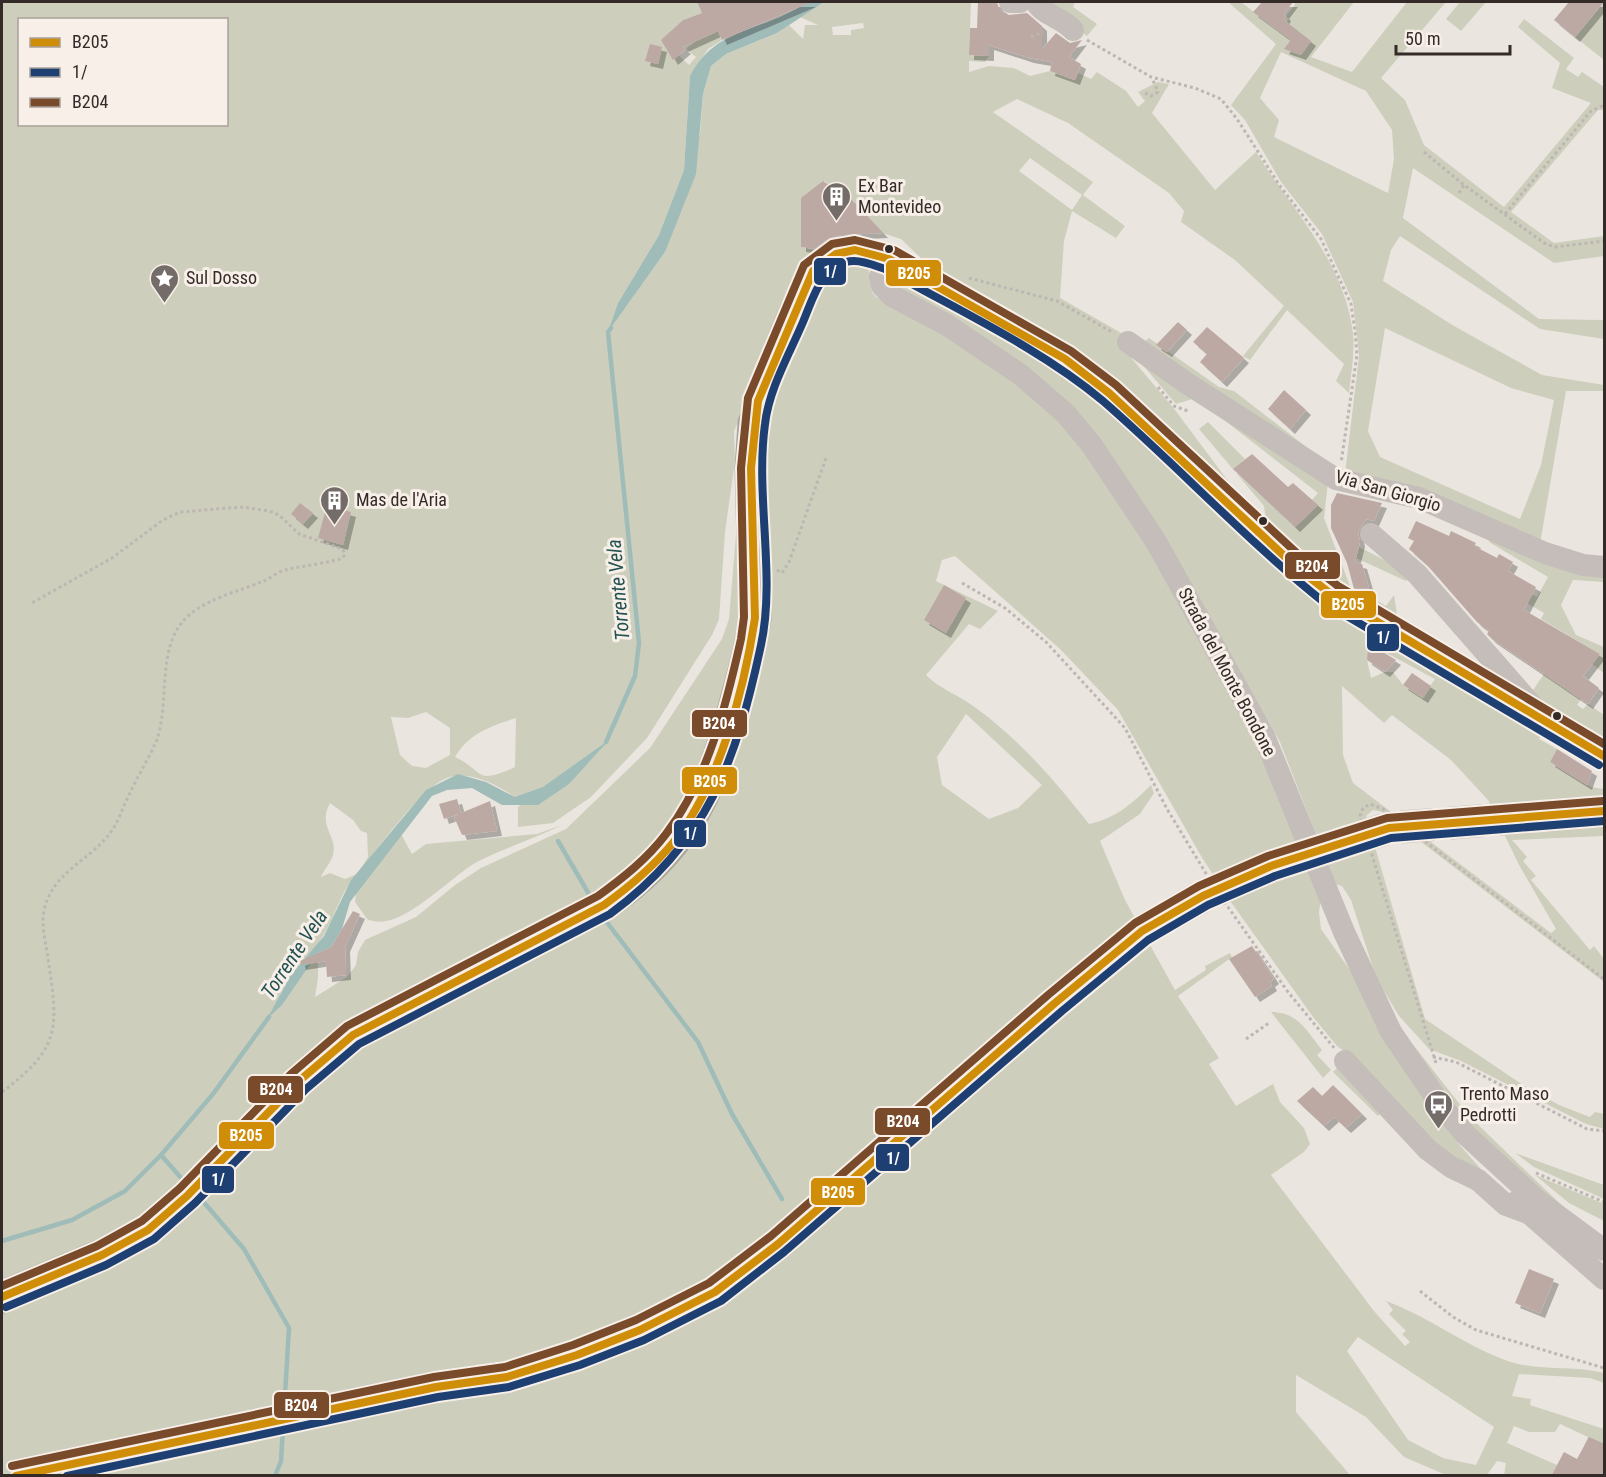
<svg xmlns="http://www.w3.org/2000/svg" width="1606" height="1477" viewBox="0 0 1606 1477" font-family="'Roboto Condensed',sans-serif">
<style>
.green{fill:#cdcfbc;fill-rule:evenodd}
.water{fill:#9fbcb9}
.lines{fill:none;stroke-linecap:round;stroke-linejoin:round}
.stream{stroke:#9fbcb9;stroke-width:4.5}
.building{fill:#bda9a4;filter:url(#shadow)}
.highway-tunnel{stroke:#c6c0bb;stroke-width:33;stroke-dasharray:33 16;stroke-linecap:butt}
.path{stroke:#bdb6b2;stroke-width:3;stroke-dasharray:3 3;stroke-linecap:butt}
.minor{stroke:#c4bdb9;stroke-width:22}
.major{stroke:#b3aca9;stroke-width:28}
.highway{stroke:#aaa49f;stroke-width:33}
.bus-1-casing{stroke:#f7efe8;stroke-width:12}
.bus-2-casing{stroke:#f7efe8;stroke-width:12}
.bus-3-casing{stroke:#f7efe8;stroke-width:12}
.bus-1{stroke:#d08d08;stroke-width:8}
.bus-2{stroke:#1d3f72;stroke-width:8}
.bus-3{stroke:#7a4b2a;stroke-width:8}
.bus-dot{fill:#342b28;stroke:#f7efe8;stroke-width:2}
.labels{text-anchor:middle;stroke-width:6;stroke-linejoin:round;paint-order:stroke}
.poi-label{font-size:18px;fill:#342b28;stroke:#f7efe8;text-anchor:start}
.street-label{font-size:18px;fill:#342b28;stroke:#f7efe8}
.water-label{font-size:20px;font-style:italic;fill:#225251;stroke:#f7efe8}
.line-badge{stroke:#f7efe8;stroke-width:2}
.badge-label{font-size:16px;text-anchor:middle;font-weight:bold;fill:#fff}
</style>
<defs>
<filter id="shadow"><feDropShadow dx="5" dy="5" stdDeviation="0" flood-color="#0004"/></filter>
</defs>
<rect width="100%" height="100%" fill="#ebe5e0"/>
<g class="green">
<path d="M 2,2 L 697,2 L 702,13 L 683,20 L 662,40 L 689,65 L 696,57 L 686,49 L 696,41 L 718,31 L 722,40 L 708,49 L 690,76 L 684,170 L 659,235 L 618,303 L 610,329 L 665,252 L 700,134 L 703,94 L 711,66 L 726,54 L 777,33 L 789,25 L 803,39 L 805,25 L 818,25 L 800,17 L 824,2 L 971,2 L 969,55 L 989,56 L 985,62 L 969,61 L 969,72 L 989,66 L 1014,68 L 1030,76 L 1050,71 L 1074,80 L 1078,73 L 1091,79 L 1097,72 L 1126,91 L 1138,107 L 1145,101 L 1138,92 L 1158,82 L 1169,84 L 1152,113 L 1215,190 L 1256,152 C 1292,210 1345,262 1353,334 C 1355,354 1351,373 1349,393 L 1336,381 L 1344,364 L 1287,310 L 1250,360 L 1243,356 L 1284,306 L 1235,260 L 1181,222 L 1184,211 L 1169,193 L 1068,123 L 1017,99 L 993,112 L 1093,182 L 1083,195 L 1125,226 L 1116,238 L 1072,211 L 1064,241 L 1060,298 L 1130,338 L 1123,348 L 1175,410 L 1252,513 L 941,277 L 901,239 L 882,233 L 851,199 L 824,181 L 802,198 L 801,247 L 812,249 L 812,257 L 734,431 L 735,461 L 725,532 L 719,619 L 712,635 L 647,738 L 591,797 L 553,823 L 518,827 L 518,807 L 523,803 C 505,789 473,770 450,777 C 423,784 380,847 360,870 L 368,857 L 367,833 L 361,831 L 353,820 L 330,803 C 317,827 338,835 333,855 C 331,862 324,870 321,877 L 330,873 L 345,879 L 357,874 C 340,892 336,916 323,936 C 310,957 293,973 280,994 L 285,1000 L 318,953 L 318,978 L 315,997 L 347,977 L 356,965 L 358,952 L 365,940 L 416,917 L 455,885 L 481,868 L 566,829 L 650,748 L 722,639 L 729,619 L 742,462 L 745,633 L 687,806 L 620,884 L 500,939 L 447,976 L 145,1220 L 2,1288 L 2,1242 L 9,1239 L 2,1239 ZM 20,20 L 226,20 L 226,124 L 20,124 ZM 863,23 L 864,28 L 851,30 L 851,35 L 833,35 L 832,27 ZM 1030,158 L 1082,195 L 1072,210 L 1019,171 ZM 426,712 L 450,728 L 450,755 L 426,768 L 412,766 L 400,755 L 391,717 L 408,718 ZM 516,718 L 515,767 C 474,786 485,771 455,757 C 469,733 491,726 516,718 Z"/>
<polygon points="1039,2 1075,2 1073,7 1097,24 1087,36"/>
<path d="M 1228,2 L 1241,2 L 1279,31 L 1289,19 L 1286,16 L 1295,5 L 1294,2 L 1354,2 L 1311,57 L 1352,72 L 1407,2 L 1446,2 L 1381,78 L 1405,100 L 1424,145 L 1504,207 L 1591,103 L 1552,88 L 1560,63 L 1518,27 L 1524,19 L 1574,58 L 1566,69 L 1578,77 L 1582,72 L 1604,87 L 1604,110 L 1598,110 L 1511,212 L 1554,243 L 1604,236 L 1604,256 L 1554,263 L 1413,168 L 1403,218 L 1539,319 L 1604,320 L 1604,339 L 1540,329 L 1400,236 L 1391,250 L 1383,281 L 1454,326 L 1542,375 L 1604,385 L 1604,391 L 1566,391 L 1540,544 L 1345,474 L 1359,356 L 1353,302 L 1322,234 L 1281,182 L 1245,120 L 1231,105 L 1276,44 ZM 1281,52 L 1366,91 L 1392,130 L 1394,159 L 1388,193 L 1274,137 L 1279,120 L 1260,98 ZM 1385,328 L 1511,388 L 1554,400 L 1541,465 L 1520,519 L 1380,457 L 1368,431 Z"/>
<polygon points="1460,2 1486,2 1461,31 1446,19"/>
<polygon points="1604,2 1604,60 1575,37"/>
<path d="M 835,263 L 868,266 L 872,292 L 876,297 L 934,327 L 1038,399 L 1086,450 L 1120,500 L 1243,709 L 1321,900 L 1319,912 L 1321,929 L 1352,973 L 1458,1143 L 1507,1199 L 1456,1167 L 1348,1054 L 1337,1046 L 1313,1017 L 1228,898 L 1201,856 L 1118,710 L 1060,649 L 955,556 L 942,560 L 936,581 L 998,611 L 980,629 L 969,624 L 926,675 C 941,690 959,695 976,708 C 1020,740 1056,782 1089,824 C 1117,818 1131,804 1151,785 L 1154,793 L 1140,814 L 1100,841 L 1125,900 L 1175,990 L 1206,970 L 1205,966 L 1230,953 L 1232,957 L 1178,996 L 1219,1058 L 1209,1064 L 1236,1106 L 1273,1084 L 1280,1102 L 1304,1128 L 1310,1144 L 1304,1152 L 1271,1175 L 1374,1311 L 1405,1346 L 1410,1342 L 1402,1334 L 1406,1331 L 1389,1314 L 1393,1310 L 1386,1301 C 1427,1316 1463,1344 1505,1360 C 1537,1372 1572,1365 1604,1373 L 1604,1383 L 1590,1378 L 1519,1374 L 1512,1396 L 1531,1399 L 1530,1405 L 1604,1429 L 1604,1456 L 1584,1446 L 1588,1437 L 1560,1424 L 1555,1432 L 1529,1432 L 1514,1426 L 1507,1443 L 1557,1465 L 1551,1475 L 1504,1475 L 1506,1463 L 1497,1461 L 1487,1475 L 1446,1475 L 1404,1457 L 1366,1417 L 1296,1375 L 1296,1412 L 1350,1475 L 2,1476 L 2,1305 L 73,1273 L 320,1071 L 587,924 L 728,753 L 760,432 L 785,347 ZM 966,714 L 1042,785 L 1018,808 L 989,819 L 942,785 L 937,757 ZM 1358,1337 L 1494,1427 L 1476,1465 L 1443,1458 L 1408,1440 L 1347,1351 Z"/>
<path d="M 900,278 L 1065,368 L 1292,575 L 1545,729 L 1539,739 L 1557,749 L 1550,762 L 1591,787 L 1604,789 L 1604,836 L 1512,840 L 1527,857 L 1523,861 L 1536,876 L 1531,880 L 1590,950 L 1594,946 L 1604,959 L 1604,982 L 1382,812 L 1373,810 L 1366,816 L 1425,1019 L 1523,1085 L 1559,1105 L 1590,1117 L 1595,1112 L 1604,1114 L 1604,1129 L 1586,1124 L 1461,1061 L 1429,1049 L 1399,1016 L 1387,996 L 1376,977 L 1351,900 L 1342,886 L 1335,884 L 1280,742 L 1220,636 L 1096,439 L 899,287 L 896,283 ZM 1368,643 L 1435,679 L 1422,698 L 1403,685 L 1393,672 L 1385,672 L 1371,678 L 1367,660 ZM 1342,686 L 1384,723 L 1392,715 L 1451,760 L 1488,800 L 1518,863 L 1556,929 L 1551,933 L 1353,783 L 1343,755 Z"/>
<polygon points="1149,338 1219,387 1234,391 1318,456 1141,345"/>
<polygon points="1141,363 1196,398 1176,404"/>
<polygon points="1201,402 1328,481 1324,518 1352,591 1360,590 1386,606 1394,595 1399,627 1343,594 1267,528 1264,506 1199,429 1208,422 1245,459 1233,470 1295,527 1317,505 1312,500 1318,493"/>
<polygon points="1494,534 1604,571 1604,582 1573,580 1561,605 1576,635 1604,647 1604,673 1592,664 1600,654 1541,619 1544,613 1523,601 1527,592 1537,597 1548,577 1489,542"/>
<polygon points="1359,547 1408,572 1410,575 1406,581 1356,558"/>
<polygon points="1544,674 1581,699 1577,705 1583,709 1588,704 1604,715 1604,746 1529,696"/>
<path d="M 562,825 C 534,839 504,848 477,862 C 449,877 399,935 367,919 L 355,902 L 356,893 L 401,834 L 412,854 L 426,844 L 537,834 Z"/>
<path d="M 1271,1012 C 1298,1012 1306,1030 1322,1050 L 1317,1055 L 1331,1070 L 1323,1078 Z"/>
<polygon points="1411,1042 1469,1116 1577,1220 1471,1133"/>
<polygon points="1341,1064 1385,1108 1378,1116 1333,1072"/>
<polygon points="1515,1153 1604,1185 1604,1199 1534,1167"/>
<polygon points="1535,1175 1604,1204 1604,1221 1569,1203"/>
</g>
<g class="water">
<path d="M 807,2 L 824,2 L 777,33 L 726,54 L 711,66 L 703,94 L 696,174 L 665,252 L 608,332 L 618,303 L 659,235 L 684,170 L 690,76 C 716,25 766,32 807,2 Z"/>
<polygon points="609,740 569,784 538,805 502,805 472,788 447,790 432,796 350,902 342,929 331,947 318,953 282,1005 267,1019 291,975 324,936 351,880 426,790 458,774 486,782 515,797 543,787"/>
</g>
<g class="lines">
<g class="stream">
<polyline points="606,742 635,676 639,643 608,332 611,328"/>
<polyline points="558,841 590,896"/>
<polyline points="606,921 698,1042 732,1114 782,1199"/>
<polyline points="161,1155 182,1179"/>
<polyline points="201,1199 244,1249 289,1328 281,1461 275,1476"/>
<polyline points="2,1241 72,1220 125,1191 161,1155 213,1094 269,1017"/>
</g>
</g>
<g class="building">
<polygon points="697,2 811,2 722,40 718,31 683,47 686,49 673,60 661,40 683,20 702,13"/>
<polygon points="978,2 997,2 999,9 1009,15 1027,13 1042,26 1042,49 1056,33 1070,43 1082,40 1069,57 1081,64 1075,80 1050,71 1052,62 1029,58 989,45 989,56 969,55 970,28 977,28"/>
<polygon points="1262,2 1293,2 1284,14 1286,16 1284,20 1311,41 1301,55 1284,49 1291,40 1253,12"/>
<polygon points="1569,2 1604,2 1575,37 1554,20"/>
<polygon points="650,44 662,47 658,64 645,61"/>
<polygon points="823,181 851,199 883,233 841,235 828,239 814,249 801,247 801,198"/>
<polygon points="1178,322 1187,330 1167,352 1156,345"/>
<polygon points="1207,327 1244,358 1222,382 1200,362 1207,354 1193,342"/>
<polygon points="1284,390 1306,410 1290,429 1268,409"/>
<polygon points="1252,454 1288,487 1293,483 1318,505 1295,527 1233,469"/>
<polygon points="1337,493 1382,503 1374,521 1366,519 1358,532 1360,542 1355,562 1362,564 1369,588 1354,589 1347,563 1331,528 1331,505"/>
<polygon points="300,503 313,513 303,524 291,514"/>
<polygon points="327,505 351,512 343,545 318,538"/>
<polygon points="1416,521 1449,536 1451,531 1476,543 1474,546 1497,558 1499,554 1513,562 1508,571 1536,587 1524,610 1600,654 1583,676 1599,688 1588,704 1492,639 1487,634 1489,631 1477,622 1427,565 1409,549 1414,541 1408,538"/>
<polygon points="944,585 966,598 946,633 924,620"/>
<polygon points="1368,643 1396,660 1385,672 1367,660"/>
<polygon points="1412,673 1431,686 1423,698 1403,685"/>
<polygon points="1557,749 1592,771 1587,785 1550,762"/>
<polygon points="457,799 461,813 490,801 497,831 462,835 454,817 459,814 444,819 439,804"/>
<polygon points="353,911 360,914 345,947 346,975 327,977 326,961 301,965 300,961 331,947"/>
<polygon points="1252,946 1274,979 1270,982 1272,986 1255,997 1229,959"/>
<polygon points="1333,1085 1362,1114 1346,1128 1334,1117 1324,1126 1297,1101 1313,1087 1322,1096"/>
<polygon points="1529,1269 1554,1279 1540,1313 1515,1303"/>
<polygon points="1589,1437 1605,1444 1605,1476 1551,1476 1564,1452 1577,1459"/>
</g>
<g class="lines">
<polyline class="highway-tunnel" points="14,1476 436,1387 507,1377 577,1355 640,1330 715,1292 778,1244 1055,1003 1142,931 1203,896 1271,866 1389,828 1604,811"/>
<g class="path">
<polyline points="1031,37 1043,32"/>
<polyline points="1087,40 1151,77 1195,88 1221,99 1237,119 1280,186 1321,239 1351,304 1355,331 1357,355 1341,463"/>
<polyline points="1145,93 1151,96 1158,92 1152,78"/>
<polyline points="1424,152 1464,185 1544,243 1555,247 1604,241"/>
<polyline points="1459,193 1464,185"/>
<polyline points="1505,214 1591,111 1604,105"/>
<polyline points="969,278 1057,301 1114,333"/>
<polyline points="1158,387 1174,406 1188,411"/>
<polyline points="777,570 782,573 789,562 826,458"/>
<polyline points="962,583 1005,608 1046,642 1125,728 1167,809 1216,890 1288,992 1335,1049"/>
<polyline points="1246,1039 1269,1023"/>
<polyline points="1433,1057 1456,1062 1587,1129 1604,1131"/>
<polyline points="1436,1063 1360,816 1363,808 1370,804 1383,809 1604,979"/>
<path d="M 2,1092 C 60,1048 59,1030 48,959 C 46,943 41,926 44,910 C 53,871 90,861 111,832 C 119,821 123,806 129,795 C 137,777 148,760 156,742 C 171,704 155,647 187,617 C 207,598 241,591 266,580 C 272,577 278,572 285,570 C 305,565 324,564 343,558 L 345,553 L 342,549 L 299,534 L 279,515 L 269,511 L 242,507 L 180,512 L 163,520 L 112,558 L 30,604"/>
<polyline points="1536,1173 1604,1202"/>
<polyline points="1420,1291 1453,1317 1476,1330 1604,1368"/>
</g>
<g class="minor">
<polyline points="1010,2 1020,2"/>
<path d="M 1036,2 C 1044,16 1062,17 1073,30"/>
<polyline points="889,259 880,276 882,286 892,296 947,325 1021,375 1065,413 1091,444 1155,540 1264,736 1344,932 1391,1032 1440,1104 1465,1134 1538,1201 1604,1250"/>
<polyline points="1128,342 1188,384 1336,479 1419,498 1545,553 1583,565 1604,567"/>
<polyline points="1371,534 1417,574 1536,710"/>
<polyline points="1345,1061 1428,1150 1451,1167 1478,1180 1506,1205 1525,1212"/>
<polyline points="1516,1202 1604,1279"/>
</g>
<path class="major" d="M 754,423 C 761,389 800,275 828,258 C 848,245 868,252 889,259 L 1065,359 L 1086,374 L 1294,565 L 1332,595 L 1604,756"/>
<path class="highway" d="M 2,1297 L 102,1255 L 148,1230 L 187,1196 L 299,1081 L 353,1035 L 604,905 C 683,851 709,797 734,708 C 742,678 751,649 755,618 L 751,468 L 754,423"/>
<defs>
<g id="bus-1">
<path d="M 2,1297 L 102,1255 L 148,1230 L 187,1196 L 299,1081 L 353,1035 L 604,905 C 629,887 652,868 672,844 C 719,787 744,690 755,618 L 751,468 L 758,401 L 813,271 L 836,254 L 855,250 L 889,259 L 1065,359 L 1109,393 L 1294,565 L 1332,595 L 1604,756"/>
<polyline points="16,1476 436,1387 507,1377 577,1355 640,1330 715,1292 778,1244 1055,1003 1142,931 1203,896 1271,866 1389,828 1604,811"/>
</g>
<g id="bus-2">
<path d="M 6,1307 L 106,1265 L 154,1239 L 195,1203 L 306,1089 L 359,1044 L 610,914 C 708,842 736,762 761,645 C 776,576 755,496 765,424 C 769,389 789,355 803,322 C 813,299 822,261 854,261 C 864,261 876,266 885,269 C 957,310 1040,348 1103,401 C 1179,467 1247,541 1325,603 L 1599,765"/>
<polyline points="67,1476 438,1397 509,1387 580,1365 644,1340 721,1301 784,1252 1062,1011 1148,940 1208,905 1275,876 1391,838 1604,821"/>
</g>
<g id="bus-3">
<path d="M 2,1286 L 97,1246 L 142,1221 L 180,1188 L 291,1074 L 347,1026 L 598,896 C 623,878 647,859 666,834 C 708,779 726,706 741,639 L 744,617 L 741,468 L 748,398 L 804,265 L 832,244 L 855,240 L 894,250 L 1071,351 L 1116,385 L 1301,557 L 1338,586 L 1604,744"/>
<polyline points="12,1466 434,1377 505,1367 573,1345 636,1320 709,1283 771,1236 1048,995 1135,923 1199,886 1268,856 1387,818 1603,801"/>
</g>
</defs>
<use href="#bus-1" class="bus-1-casing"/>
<use href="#bus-2" class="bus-2-casing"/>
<use href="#bus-3" class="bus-3-casing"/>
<use href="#bus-1" class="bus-1"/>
<use href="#bus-2" class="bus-2"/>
<use href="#bus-3" class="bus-3"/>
</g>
<defs>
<symbol id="building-pin" viewBox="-11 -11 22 30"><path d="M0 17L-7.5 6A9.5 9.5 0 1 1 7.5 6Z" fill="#746c68" stroke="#f7efe8"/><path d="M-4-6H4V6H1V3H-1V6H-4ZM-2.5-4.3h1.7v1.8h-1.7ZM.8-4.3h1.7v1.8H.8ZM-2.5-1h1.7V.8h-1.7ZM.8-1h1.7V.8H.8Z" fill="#fff"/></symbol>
<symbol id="sight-pin" viewBox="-11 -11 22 30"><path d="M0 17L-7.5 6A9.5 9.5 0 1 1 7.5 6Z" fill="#746c68" stroke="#f7efe8"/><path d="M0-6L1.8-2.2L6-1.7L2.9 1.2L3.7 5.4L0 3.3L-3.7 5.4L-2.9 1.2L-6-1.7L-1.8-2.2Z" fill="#fff"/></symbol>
<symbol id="bus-pin" viewBox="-11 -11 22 30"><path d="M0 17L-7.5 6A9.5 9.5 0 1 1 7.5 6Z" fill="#746c68" stroke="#f7efe8"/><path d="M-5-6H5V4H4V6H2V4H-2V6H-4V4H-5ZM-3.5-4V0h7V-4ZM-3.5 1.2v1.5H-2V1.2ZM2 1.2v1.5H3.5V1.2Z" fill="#fff"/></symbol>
</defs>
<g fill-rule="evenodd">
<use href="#building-pin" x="820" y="180" width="33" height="45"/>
<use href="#sight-pin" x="148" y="262" width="33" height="45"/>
<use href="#building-pin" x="318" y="484" width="33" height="45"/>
<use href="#bus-pin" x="1422" y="1088" width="33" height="45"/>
</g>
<g class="bus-dot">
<circle cx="889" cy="249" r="5"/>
<circle cx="1263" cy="521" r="5"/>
<circle cx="1557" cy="716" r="5"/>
</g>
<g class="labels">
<g class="poi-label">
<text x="858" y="192">Ex Bar<tspan x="858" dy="21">Montevideo</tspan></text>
<text x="186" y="284">Sul Dosso</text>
<text x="356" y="506">Mas de l'Aria</text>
<text x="1460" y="1100">Trento Maso<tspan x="1460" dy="21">Pedrotti</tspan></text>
</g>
<g class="street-label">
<text transform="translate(1388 491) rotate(16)" y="6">Via San Giorgio</text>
<text transform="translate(1227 672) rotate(62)" y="6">Strada del Monte Bondone</text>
</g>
<g class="water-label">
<text transform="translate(618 590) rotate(-95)" y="7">Torrente Vela</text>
<text transform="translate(294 954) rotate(-56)" y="7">Torrente Vela</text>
</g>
</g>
<g class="line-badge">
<rect x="813" y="257" width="34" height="29" rx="6" fill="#1d3f72"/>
<rect x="885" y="259" width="57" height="28" rx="6" fill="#d08d08"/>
<rect x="1284" y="551" width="57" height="29" rx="6" fill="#7a4b2a"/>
<rect x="1320" y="590" width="57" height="29" rx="6" fill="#d08d08"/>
<rect x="1366" y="623" width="34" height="29" rx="6" fill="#1d3f72"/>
<rect x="691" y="709" width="57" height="29" rx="6" fill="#7a4b2a"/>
<rect x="681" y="766" width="57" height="29" rx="6" fill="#d08d08"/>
<rect x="673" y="819" width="34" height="29" rx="6" fill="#1d3f72"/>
<rect x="247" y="1075" width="57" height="29" rx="6" fill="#7a4b2a"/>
<rect x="874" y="1107" width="57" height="29" rx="6" fill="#7a4b2a"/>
<rect x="218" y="1121" width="57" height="29" rx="6" fill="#d08d08"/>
<rect x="875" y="1143" width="35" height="29" rx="6" fill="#1d3f72"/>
<rect x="201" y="1165" width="34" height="29" rx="6" fill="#1d3f72"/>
<rect x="810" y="1177" width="56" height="29" rx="6" fill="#d08d08"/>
<rect x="273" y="1391" width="57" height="28" rx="6" fill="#7a4b2a"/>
</g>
<g class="badge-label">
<text x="830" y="277">1/</text>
<text x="914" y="279">B205</text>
<text x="1312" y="572">B204</text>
<text x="1348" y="610">B205</text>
<text x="1383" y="643">1/</text>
<text x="719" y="729">B204</text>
<text x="710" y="787">B205</text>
<text x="690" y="839">1/</text>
<text x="276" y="1095">B204</text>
<text x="903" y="1127">B204</text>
<text x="246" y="1141">B205</text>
<text x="893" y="1164">1/</text>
<text x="218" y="1185">1/</text>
<text x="838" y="1198">B205</text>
<text x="301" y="1411">B204</text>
</g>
<rect width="1606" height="1477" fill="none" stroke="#342b28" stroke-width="6"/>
<rect x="18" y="18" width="210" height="108" fill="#f7efe8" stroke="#a9a19b" stroke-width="1.5"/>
<rect x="30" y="38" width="30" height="9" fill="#d08d08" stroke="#a9a19b" stroke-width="1.5"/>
<text x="72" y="48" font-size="18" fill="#342b28">B205</text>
<rect x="30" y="68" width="30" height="9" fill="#1d3f72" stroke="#a9a19b" stroke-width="1.5"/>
<text x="72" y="78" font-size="18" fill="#342b28">1/</text>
<rect x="30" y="98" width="30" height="9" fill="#7a4b2a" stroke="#a9a19b" stroke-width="1.5"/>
<text x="72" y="108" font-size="18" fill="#342b28">B204</text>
<path d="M1396 45v9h114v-9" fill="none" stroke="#342b28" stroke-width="3"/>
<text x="1405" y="45" font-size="18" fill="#342b28" stroke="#f7efe8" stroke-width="4.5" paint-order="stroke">50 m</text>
</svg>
